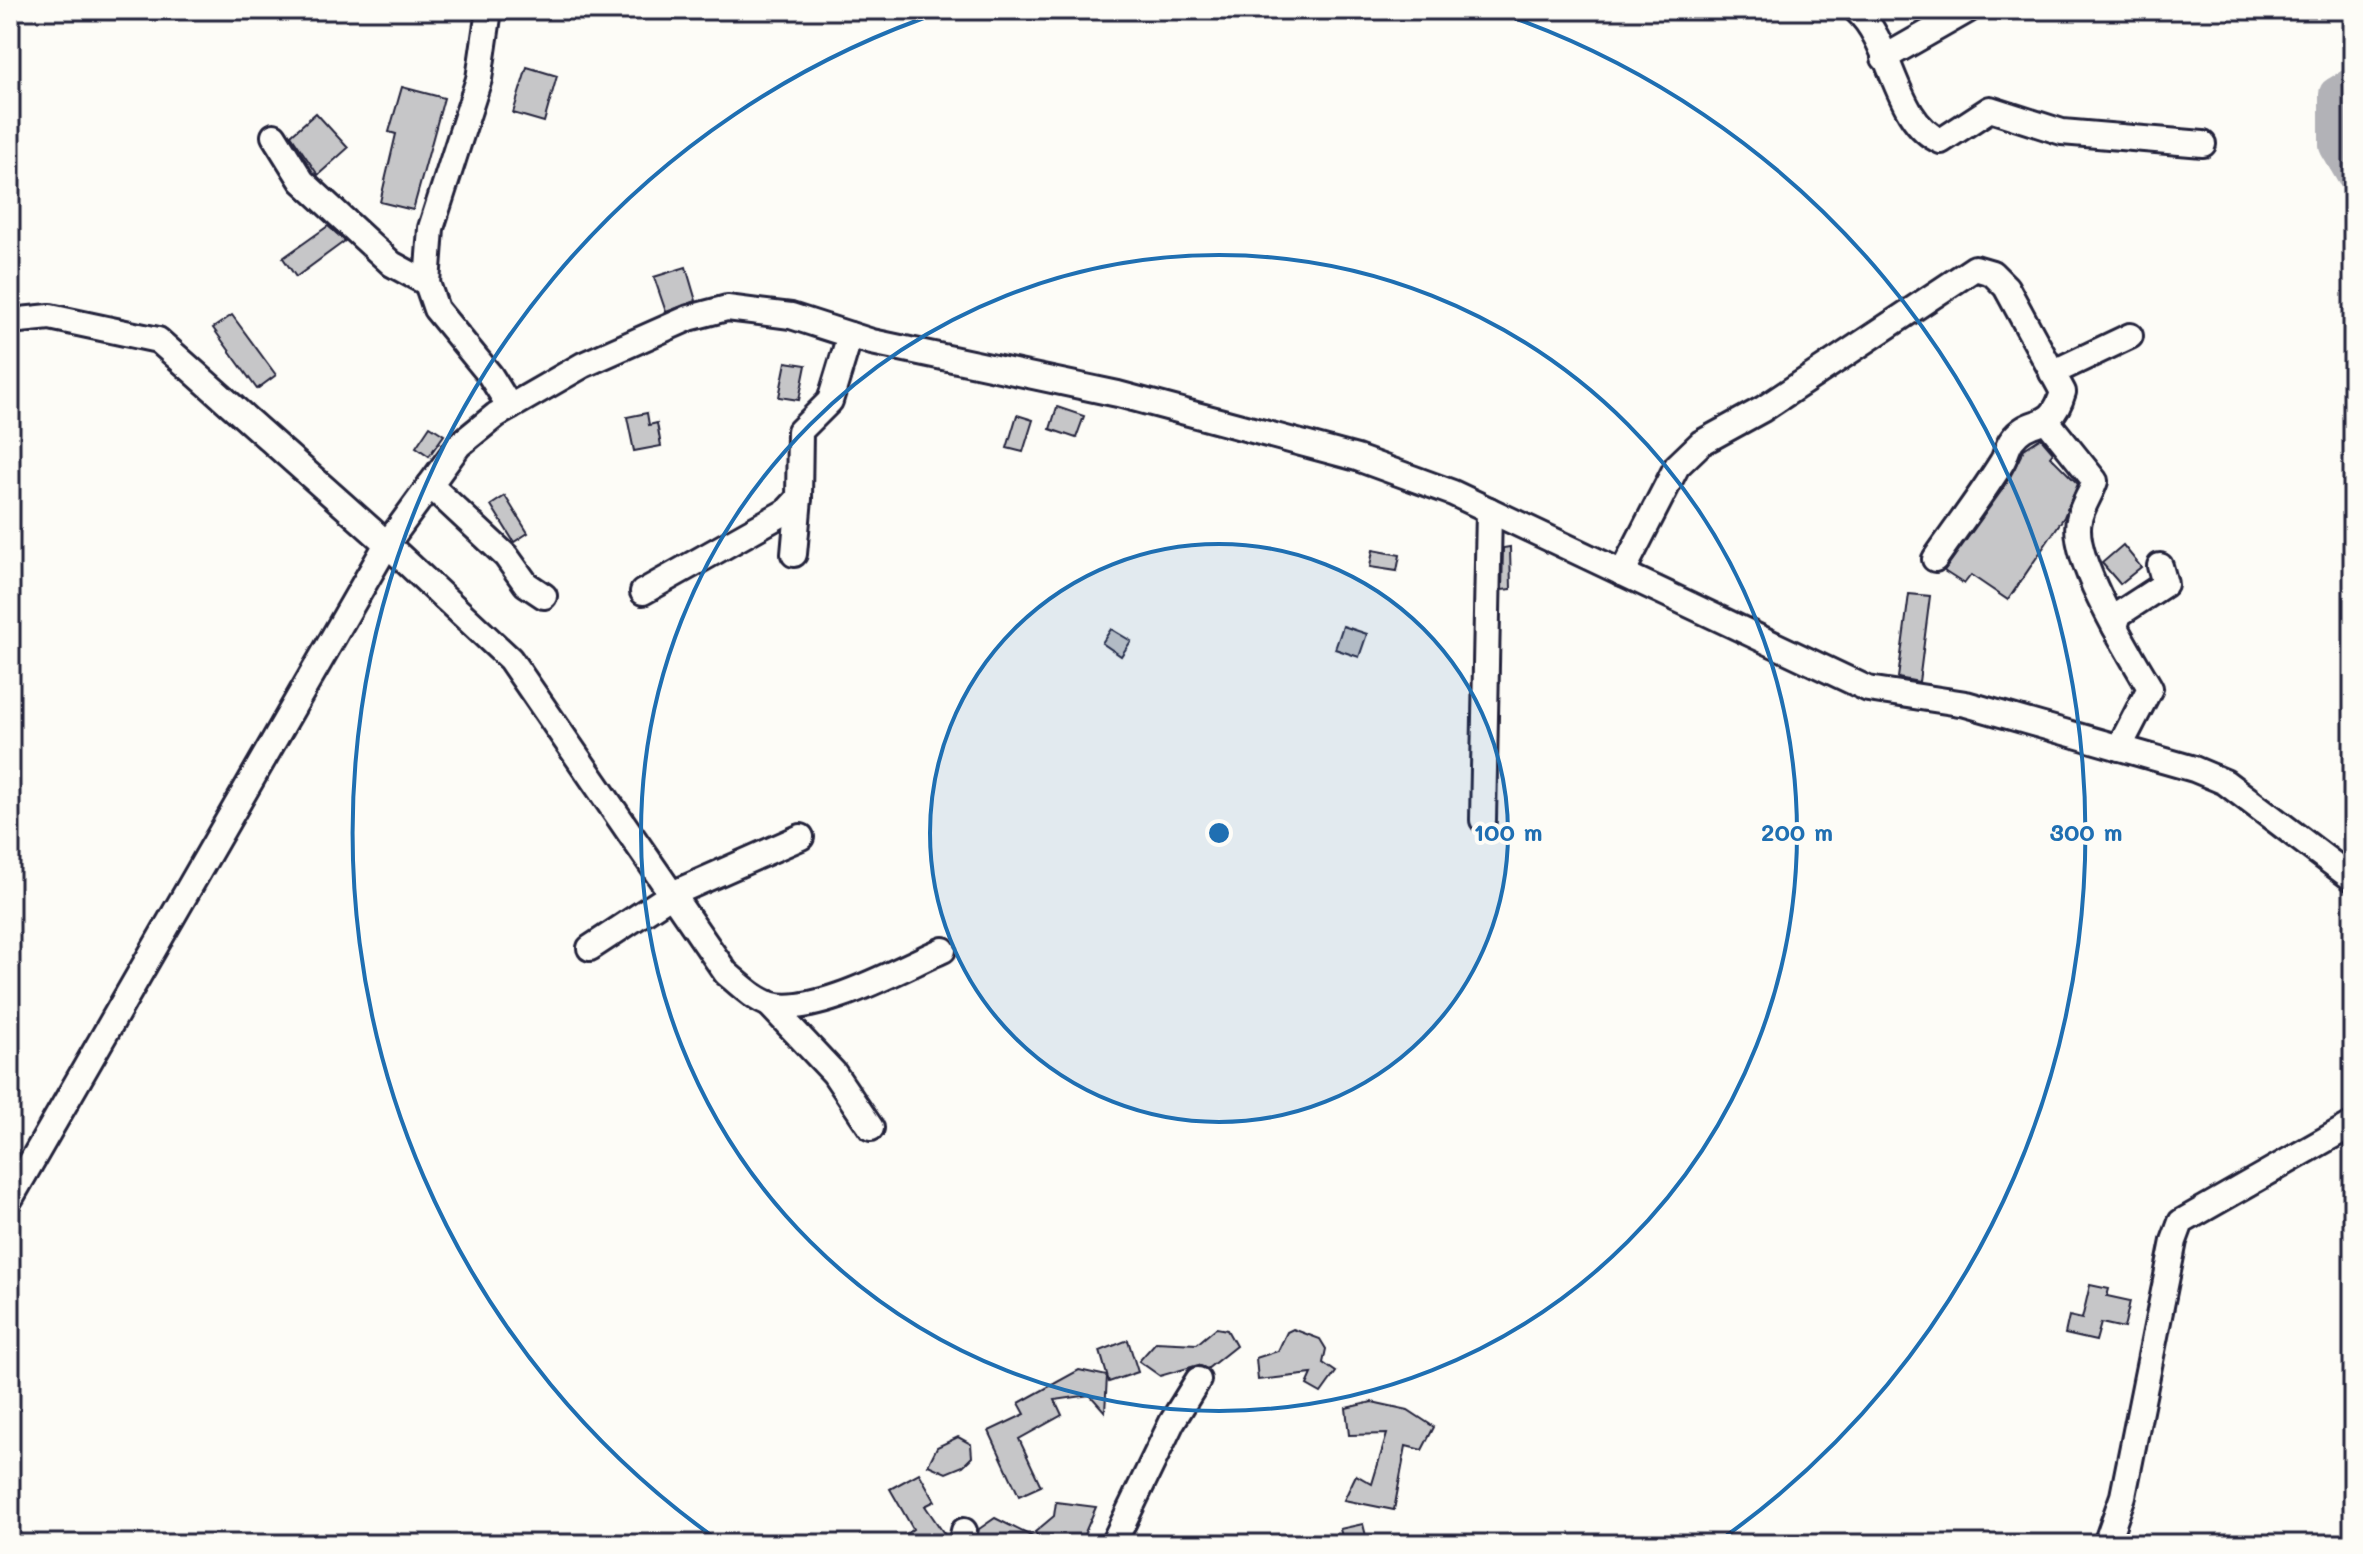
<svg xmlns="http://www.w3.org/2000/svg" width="2363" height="1554" viewBox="0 0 2363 1554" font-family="Mali,sans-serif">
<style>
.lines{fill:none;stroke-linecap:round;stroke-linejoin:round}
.river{stroke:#b2b2b7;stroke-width:34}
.building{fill:#c6c6c8;stroke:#22223b;stroke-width:2}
.minor-casing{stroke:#22223b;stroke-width:30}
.minor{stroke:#fdfcf7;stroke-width:24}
.ring{fill:none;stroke:#1f6fb2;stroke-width:4}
.centre{fill:#1f6fb2;stroke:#fdfcf7;stroke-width:4}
.ring-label{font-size:24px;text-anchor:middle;font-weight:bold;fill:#1f6fb2;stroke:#fdfcf7;stroke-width:8;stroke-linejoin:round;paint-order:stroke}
</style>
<rect width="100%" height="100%" fill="#fdfcf7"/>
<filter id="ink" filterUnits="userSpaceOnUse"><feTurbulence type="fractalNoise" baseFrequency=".0125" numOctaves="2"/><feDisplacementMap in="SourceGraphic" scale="16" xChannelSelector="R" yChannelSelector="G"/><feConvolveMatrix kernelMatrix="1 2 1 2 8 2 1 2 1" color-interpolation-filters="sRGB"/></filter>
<g filter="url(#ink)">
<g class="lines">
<polyline class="river" points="2353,84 2336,94 2336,146 2353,175"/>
</g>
<g class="building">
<polygon points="527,67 557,76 544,122 513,113"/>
<polygon points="402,87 444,98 413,210 380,202 396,134 389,132"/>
<polygon points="316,113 348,148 318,175 291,135"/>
<polygon points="328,226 345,241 296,277 283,258"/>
<polygon points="686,267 696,301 666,312 654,277"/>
<polygon points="232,315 276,375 257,389 213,328"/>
<polygon points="786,362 806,365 799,400 779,397"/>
<polygon points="1057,407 1084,416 1076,438 1050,429"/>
<polygon points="647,413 649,425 657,423 661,446 634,451 627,417"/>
<polygon points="1017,415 1033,420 1023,452 1007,448"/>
<polygon points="430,426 444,435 429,456 416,447"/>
<polygon points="2041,438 2053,452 2050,456 2078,484 2064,517 2008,600 1971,575 1964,584 1944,571 2007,483 2024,449"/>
<polygon points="505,496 528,533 514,542 491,505"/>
<polygon points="2123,545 2141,567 2120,584 2102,563"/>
<polygon points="1510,547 1511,589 1502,590 1503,548"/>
<polygon points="1373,550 1400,555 1397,571 1370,567"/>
<polygon points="1909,594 1930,596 1919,682 1898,678"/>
<polygon points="1343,626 1367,634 1359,657 1335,649"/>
<polygon points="1111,629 1131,641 1121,656 1102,643"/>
<polygon points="2090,1285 2109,1289 2107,1296 2130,1301 2124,1328 2101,1323 2096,1341 2065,1334 2069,1316 2082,1319"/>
<polygon points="1216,1328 1227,1330 1236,1346 1207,1369 1198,1365 1160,1376 1139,1361 1156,1342 1197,1344"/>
<polygon points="1293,1329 1320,1339 1326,1349 1323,1363 1336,1372 1321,1393 1307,1385 1312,1374 1258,1380 1256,1358 1278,1351 1287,1332"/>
<polygon points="1128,1340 1138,1372 1109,1382 1100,1351"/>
<polygon points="1079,1370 1107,1376 1105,1412 1090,1395 1055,1400 1062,1415 1019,1439 1041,1486 1019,1496 989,1431 1025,1414 1019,1403"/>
<polygon points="1372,1402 1408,1410 1434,1427 1422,1450 1406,1446 1394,1510 1344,1500 1356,1475 1372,1484 1387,1434 1349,1435 1346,1408"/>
<polygon points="958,1437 971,1444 972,1457 963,1466 946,1473 928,1465 937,1447"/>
<polygon points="919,1473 935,1501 925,1506 947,1538 946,1544 913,1544 906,1534 913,1529 890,1489"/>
<polygon points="1056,1502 1096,1507 1080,1544 976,1544 979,1529 995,1518 1039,1540 1035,1532 1054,1516"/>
<polygon points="1363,1524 1368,1544 1344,1544 1340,1529"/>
</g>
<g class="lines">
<defs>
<g id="minor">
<polyline points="489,10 479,79 431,228 427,283 436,309 490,375 510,407"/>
<path d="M 1856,10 C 1893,42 1894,122 1941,141 L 1990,109 L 2062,132 L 2203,144"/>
<polyline points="1884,58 1968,10"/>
<polyline points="274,136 302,181 392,264 427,283"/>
<path d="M 10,321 L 50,317 L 158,340 L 387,544 L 510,659 L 726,973 C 739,984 755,1000 772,1005 C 817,1016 901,968 943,950"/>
<polyline points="2052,373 2130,336"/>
<path d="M 2047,421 L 2095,481 C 2091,494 2081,507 2079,520 C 2070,558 2130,654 2150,688 L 2119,748"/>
<polyline points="430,485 506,556 526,584 544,596"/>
<polyline points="794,554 799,498"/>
<path d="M 1622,573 L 1677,466 L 1701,443 L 1763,409 L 1975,268 L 1992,273 L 2006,287 L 2063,392 C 2051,434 2031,414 2012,440 C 2007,446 2006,456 2002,462 C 1981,496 1957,527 1935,559"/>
<polyline points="643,592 787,511 799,498 800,431 830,401 850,335"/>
<polyline points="2115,627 2119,614 2165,584 2160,566"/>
<polyline points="1483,820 1489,510"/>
<polyline points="590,948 672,894 801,837"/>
<polyline points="769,1004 834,1073 871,1128"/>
<polyline points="10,1199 387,544 459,445 496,415 583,365 689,318 727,308 791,316 872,342 1118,394 1357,458 1453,493 1868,689 1966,704 2194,769 2225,782 2353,879"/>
<polyline points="961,1544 964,1531"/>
<polyline points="1113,1544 1172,1422 1198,1380"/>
<polyline points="2106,1544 2123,1496 2174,1241 2181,1222 2353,1124"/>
</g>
</defs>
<use href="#minor" class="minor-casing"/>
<use href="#minor" class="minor"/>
</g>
</g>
<circle cx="1219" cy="833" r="289" fill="#1f6fb2" fill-opacity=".12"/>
<g class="ring">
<circle cx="1219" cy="833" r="289"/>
<circle cx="1219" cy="833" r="578"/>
<path d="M722 1543A867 867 0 0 1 944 11M1494 11A867 867 0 0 1 1716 1543"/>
</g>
<circle cx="1219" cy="833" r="12" class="centre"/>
<g class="ring-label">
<text x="1508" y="841">100 m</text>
<text x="1797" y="841">200 m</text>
<text x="2086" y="841">300 m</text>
</g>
<rect width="2363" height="1554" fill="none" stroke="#fdfcf7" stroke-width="40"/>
<rect x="20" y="20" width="2323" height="1514" fill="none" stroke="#22223b" stroke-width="3" filter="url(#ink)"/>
</svg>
